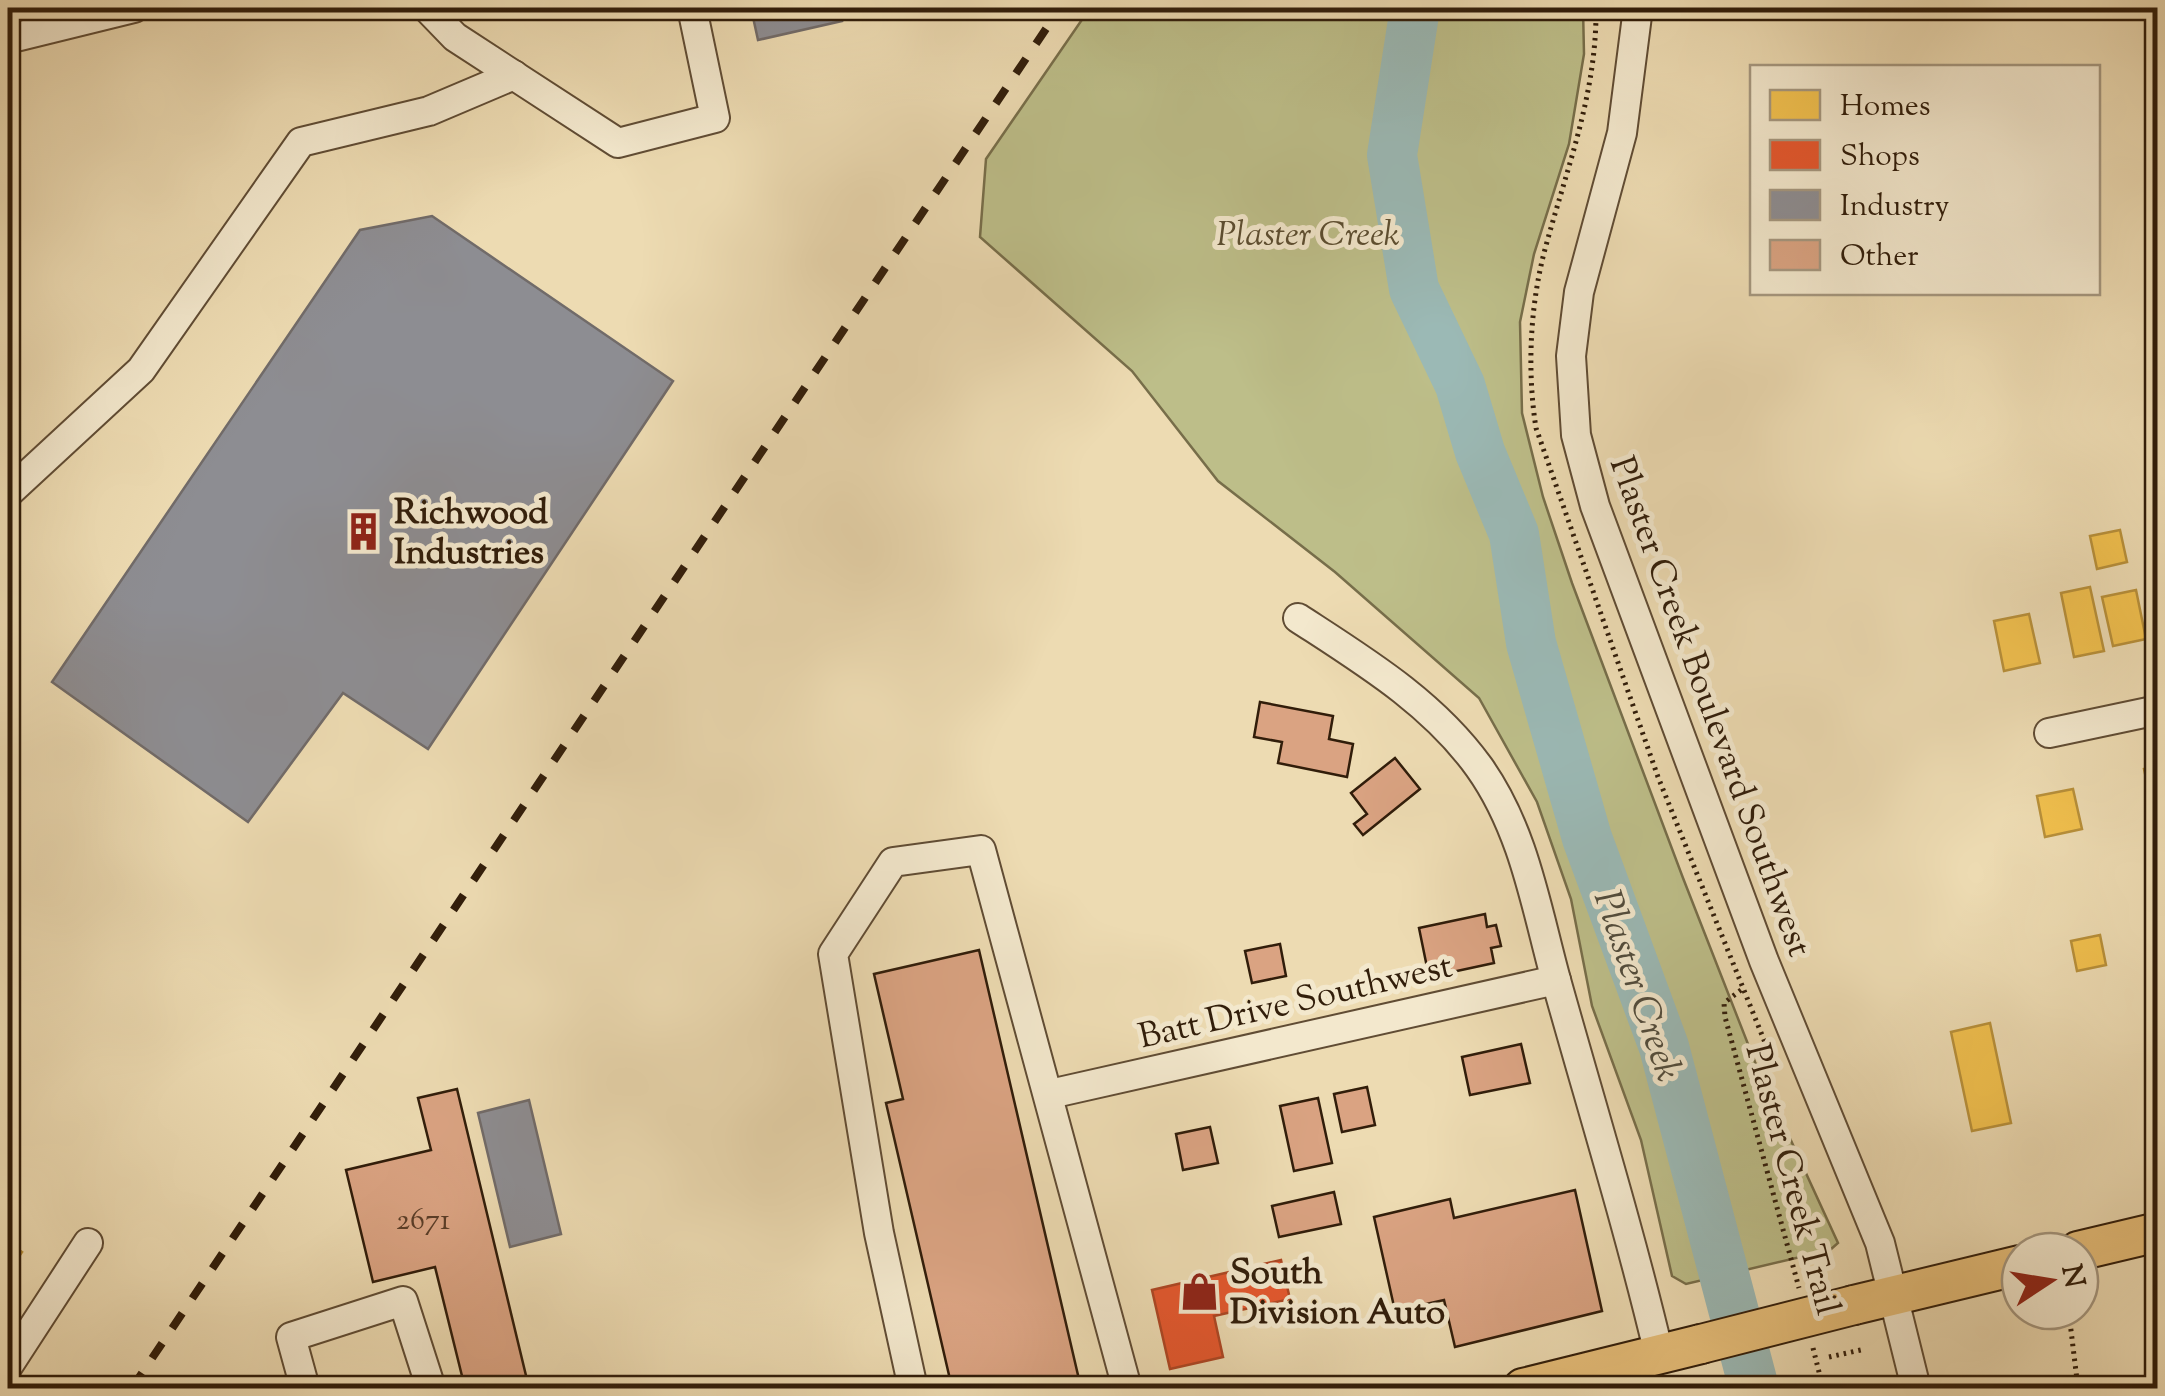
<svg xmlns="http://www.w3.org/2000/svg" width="2165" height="1396" viewBox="0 0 2165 1396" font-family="'Sorts Mill Goudy',serif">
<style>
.green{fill:#bdbe89;stroke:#776e4a;stroke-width:2.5}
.homes{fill:#f2c14e;stroke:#b8903a;stroke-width:2.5}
.shops{fill:#e4572e;stroke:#ae4623;stroke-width:2.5}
.industry{fill:#8d8d92;stroke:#716b69;stroke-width:2.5}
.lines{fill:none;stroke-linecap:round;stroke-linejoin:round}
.river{stroke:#9bb9b5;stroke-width:50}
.building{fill:#daa382;stroke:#311d0a;stroke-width:2.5}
.minor-casing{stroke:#604c34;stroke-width:32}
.major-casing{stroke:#311d0a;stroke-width:42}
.path{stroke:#311d0a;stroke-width:5;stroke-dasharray:2.5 5;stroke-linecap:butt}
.minor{stroke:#f3e8cd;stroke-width:28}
.major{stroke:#e6be79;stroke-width:38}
.rail{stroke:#311d0a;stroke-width:8;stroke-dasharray:18 18;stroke-linecap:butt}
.major-bridge-casing{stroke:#311d0a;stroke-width:42;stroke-linecap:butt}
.major-bridge{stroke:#e6be79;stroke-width:38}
.labels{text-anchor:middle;stroke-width:10;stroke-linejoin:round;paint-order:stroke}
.number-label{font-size:30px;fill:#5b3e28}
.park-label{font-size:35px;font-style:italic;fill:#5b4d30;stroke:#f3e8cd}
.poi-label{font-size:35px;font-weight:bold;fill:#311d0a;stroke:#f3e8cd;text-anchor:start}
.street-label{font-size:35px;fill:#311d0a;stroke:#f3e8cd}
.water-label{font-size:38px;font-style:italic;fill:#514c3d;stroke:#f3e8cd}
</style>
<rect width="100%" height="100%" fill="#eddbb2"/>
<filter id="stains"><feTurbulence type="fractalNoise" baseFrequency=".002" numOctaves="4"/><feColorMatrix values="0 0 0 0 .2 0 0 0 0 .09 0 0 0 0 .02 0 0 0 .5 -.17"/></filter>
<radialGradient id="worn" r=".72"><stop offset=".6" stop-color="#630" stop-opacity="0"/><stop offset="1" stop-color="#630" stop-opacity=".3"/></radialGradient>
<polygon class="green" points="1090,8 1583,8 1584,54 1569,144 1534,254 1520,322 1522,413 1543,497 1572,583 1683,878 1755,1062 1838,1243 1830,1250 1686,1284 1672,1276 1641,1140 1592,1006 1571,899 1537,802 1479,698 1335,572 1218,481 1132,371 980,237 986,159"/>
<g class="homes">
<polygon points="2120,530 2127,562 2097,569 2090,536"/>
<polygon points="2090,587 2104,651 2074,657 2061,593"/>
<polygon points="2136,590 2146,639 2113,646 2102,597"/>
<polygon points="2029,614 2040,663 2004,671 1994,621"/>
<polygon points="2158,766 2158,829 2157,829 2144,769"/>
<polygon points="2073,789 2082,829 2045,837 2037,796"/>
<polygon points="2100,935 2106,965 2077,971 2071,941"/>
<polygon points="1990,1023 2011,1123 1972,1131 1951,1032"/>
<polygon points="8,1242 22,1252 8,1273"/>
</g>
<polygon class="shops" points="1281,1260 1290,1299 1214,1316 1223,1357 1170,1369 1152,1290"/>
<g class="industry">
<polygon points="751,8 839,8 842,21 758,40"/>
<polygon points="432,216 673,381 428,749 343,693 248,822 52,682 360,230"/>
<polygon points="529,1100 561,1234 510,1247 478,1113"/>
</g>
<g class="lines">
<polyline class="river" points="1415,8 1392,155 1414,289 1460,385 1480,452 1514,534 1531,643 1587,838 1664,1047 1754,1388"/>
</g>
<g class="building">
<polygon points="914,8 960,8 916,17"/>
<polygon points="1260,702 1333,716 1329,739 1353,744 1347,777 1278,763 1282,742 1254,737"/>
<polygon points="1395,758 1420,789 1363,835 1354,824 1367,814 1351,793"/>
<polygon points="1485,914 1487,927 1496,925 1501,946 1491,948 1494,963 1429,977 1419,928"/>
<polygon points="1280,944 1286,976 1252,983 1245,951"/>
<polygon points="979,950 1081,1388 952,1388 886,1103 903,1099 874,974"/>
<polygon points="1521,1044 1530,1083 1470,1095 1462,1057"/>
<polygon points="2158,1061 2158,1121 2146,1063"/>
<polygon points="1367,1087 1375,1125 1342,1132 1334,1094"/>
<polygon points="457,1089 529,1388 465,1388 435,1267 373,1282 346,1170 431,1150 418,1098"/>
<polygon points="1318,1098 1332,1163 1294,1171 1280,1106"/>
<polygon points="1210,1127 1218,1163 1183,1170 1176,1134"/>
<polygon points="1575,1190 1602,1311 1455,1347 1444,1300 1395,1311 1374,1217 1450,1199 1454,1218"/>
<polygon points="1334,1192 1341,1224 1279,1237 1272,1206"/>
</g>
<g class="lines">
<defs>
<g id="minor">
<polyline points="427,8 455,37 618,143 715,118 692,8"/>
<polyline points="1638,8 1622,133 1579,292 1571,356 1576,435 1595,506 1764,961 1880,1243 1916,1388"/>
<polyline points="8,39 134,8"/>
<polyline points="8,493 141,370 301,142 429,111 514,75"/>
<path d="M 1298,618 C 1364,661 1432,702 1479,767 C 1524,830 1536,907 1556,980 C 1591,1105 1629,1228 1659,1354"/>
<polyline points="2049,733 2158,710"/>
<polyline points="1050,1094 1556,980"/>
<polyline points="8,1366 88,1243"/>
<polyline points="305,1388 291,1337 403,1301 431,1388"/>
<polyline points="913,1388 879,1233 833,954 893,862 981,850 1127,1388"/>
</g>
<g id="major">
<polyline points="2078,1251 2158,1232"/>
<polyline points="1854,1305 2020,1265"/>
<polyline points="1523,1388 1701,1344"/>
</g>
</defs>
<use href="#minor" class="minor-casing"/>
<use href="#major" class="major-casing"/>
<g class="path">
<path d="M 1596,8 C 1597,94 1566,170 1544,253 C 1530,308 1527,371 1536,428 L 1658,777 L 1766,1045"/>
<polyline points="1741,990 1724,1003 1725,1017 1799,1288"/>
<polyline points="2069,1314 2078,1388"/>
<polyline points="1813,1348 1823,1388"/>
<polyline points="1829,1357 1865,1349"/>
</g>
<use href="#minor" class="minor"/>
<use href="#major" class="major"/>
<polyline class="rail" points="132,1388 1060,8"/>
<defs>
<polyline id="major-bridge" points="1701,1344 1854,1305"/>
</defs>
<use href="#major-bridge" class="major-bridge-casing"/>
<use href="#major-bridge" class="major-bridge"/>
</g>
<defs>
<symbol id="building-bare" viewBox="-9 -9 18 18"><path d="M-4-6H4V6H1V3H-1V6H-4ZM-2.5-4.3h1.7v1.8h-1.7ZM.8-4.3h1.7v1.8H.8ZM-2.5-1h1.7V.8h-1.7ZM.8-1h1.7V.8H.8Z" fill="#8f2418" stroke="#f3e8cd" stroke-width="2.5" paint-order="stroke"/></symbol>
<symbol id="shop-bare" viewBox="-9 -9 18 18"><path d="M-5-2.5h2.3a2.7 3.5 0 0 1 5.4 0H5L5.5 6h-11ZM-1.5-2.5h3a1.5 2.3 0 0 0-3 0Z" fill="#8f2418" stroke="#f3e8cd" stroke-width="2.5" paint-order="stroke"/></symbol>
</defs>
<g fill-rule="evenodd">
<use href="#building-bare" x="336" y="504" width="55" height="55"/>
<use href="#shop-bare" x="1172" y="1264" width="55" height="55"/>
</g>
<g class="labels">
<g class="number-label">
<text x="423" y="1229">2671</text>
</g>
<g class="park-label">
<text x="1308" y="245">Plaster Creek</text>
</g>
<g class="poi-label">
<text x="394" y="523">Richwood<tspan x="394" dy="40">Industries</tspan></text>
<text x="1230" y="1283">South<tspan x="1230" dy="40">Division Auto</tspan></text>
</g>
<g class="street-label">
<text transform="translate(1712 706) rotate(70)" y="12">Plaster Creek Boulevard Southwest</text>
<text transform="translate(1295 1000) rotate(-13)" y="12">Batt Drive Southwest</text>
<text transform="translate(1794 1179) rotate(75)" y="12">Plaster Creek Trail</text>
</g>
<g class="water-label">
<text transform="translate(1639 985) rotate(71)" y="13">Plaster Creek</text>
</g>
</g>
<rect width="2165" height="1396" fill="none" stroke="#eddbb2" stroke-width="40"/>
<rect x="10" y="10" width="2145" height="1376" fill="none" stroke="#311d0a" stroke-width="5"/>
<rect x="20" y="20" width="2125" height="1356" fill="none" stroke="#311d0a" stroke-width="2.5"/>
<rect x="1750" y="65" width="350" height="230" fill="#f3e8cd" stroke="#a5977f" stroke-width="2.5"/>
<rect x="1770" y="90" width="50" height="30" fill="#f2c14e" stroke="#a5977f" stroke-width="2.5"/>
<text x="1840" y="115" font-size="30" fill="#311d0a">Homes</text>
<rect x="1770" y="140" width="50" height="30" fill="#e4572e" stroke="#a5977f" stroke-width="2.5"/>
<text x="1840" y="165" font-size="30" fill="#311d0a">Shops</text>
<rect x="1770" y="190" width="50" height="30" fill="#8d8d92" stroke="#a5977f" stroke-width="2.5"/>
<text x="1840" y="215" font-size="30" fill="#311d0a">Industry</text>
<rect x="1770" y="240" width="50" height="30" fill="#daa382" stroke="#a5977f" stroke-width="2.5"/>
<text x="1840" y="265" font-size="30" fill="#311d0a">Other</text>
<g transform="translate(2050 1281) rotate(78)"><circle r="48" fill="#f3e8cd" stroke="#a5977f" stroke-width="2.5"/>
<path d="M0-8L18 38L0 25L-18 38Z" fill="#8f2418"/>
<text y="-15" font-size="28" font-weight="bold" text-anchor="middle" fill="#311d0a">N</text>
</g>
<rect width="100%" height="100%" filter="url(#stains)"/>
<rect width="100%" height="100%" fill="url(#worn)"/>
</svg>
